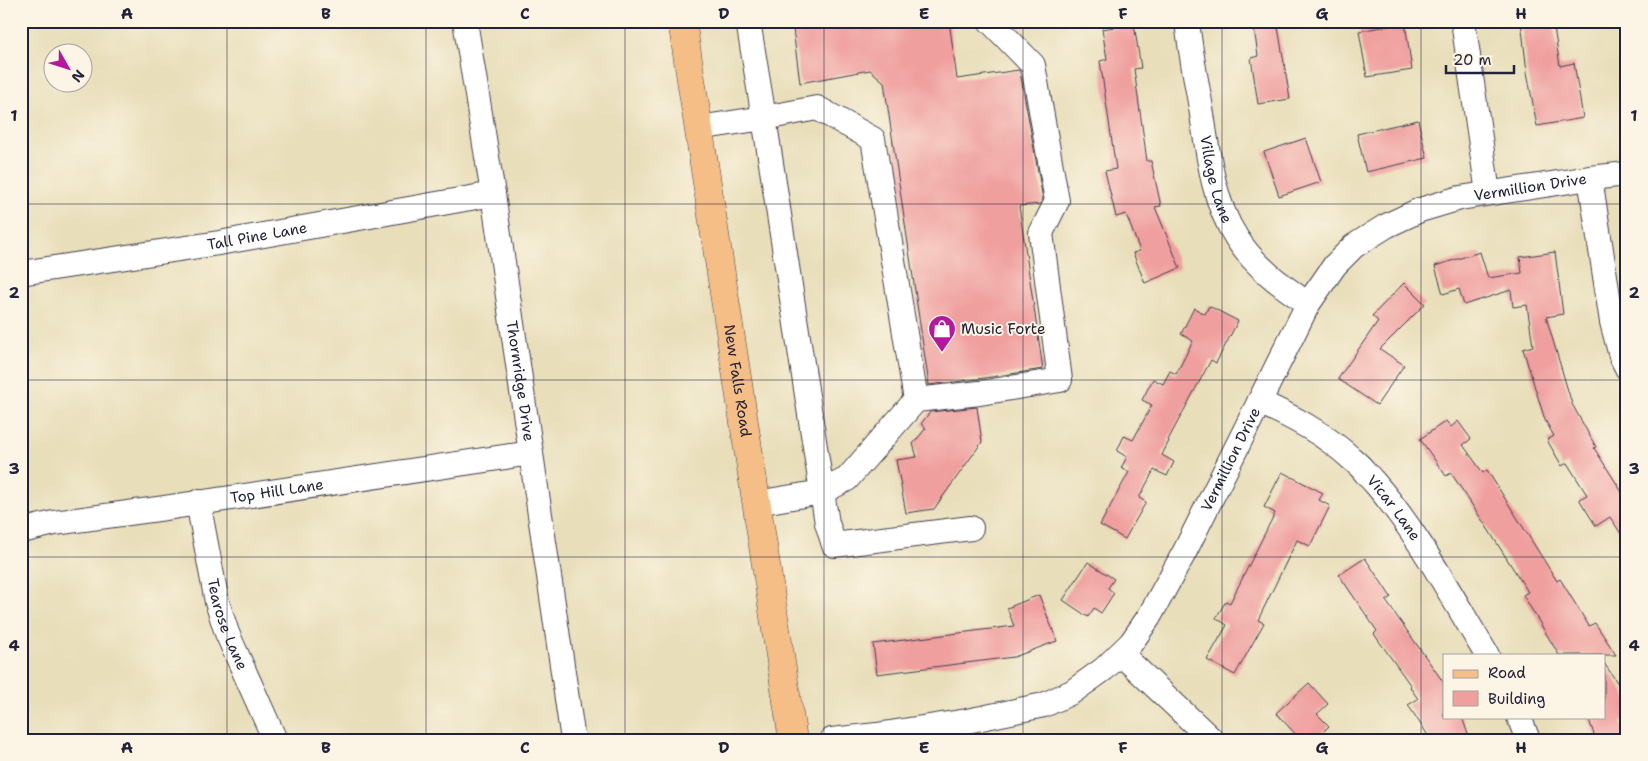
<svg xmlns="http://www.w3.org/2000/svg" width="1648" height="761" viewBox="0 0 1648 761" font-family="'Shantell Sans',sans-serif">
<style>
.building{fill:#ef9f9e}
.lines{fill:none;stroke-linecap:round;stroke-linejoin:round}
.minor-casing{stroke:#403e4e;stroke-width:26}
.major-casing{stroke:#403e4e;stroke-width:29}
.minor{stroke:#fff;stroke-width:24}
.major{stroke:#f6be87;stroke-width:28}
.grid{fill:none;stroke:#22223b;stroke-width:1;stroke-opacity:0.55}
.labels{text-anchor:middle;stroke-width:4;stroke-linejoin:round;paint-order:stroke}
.street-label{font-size:15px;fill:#22223b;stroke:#fcf5e5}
.poi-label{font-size:15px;fill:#22223b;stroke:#fcf5e5;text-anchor:start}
.neatline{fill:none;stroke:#22223b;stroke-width:2}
.grid-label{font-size:16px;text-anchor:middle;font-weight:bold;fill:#22223b}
</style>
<rect width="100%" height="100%" fill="#fcf5e5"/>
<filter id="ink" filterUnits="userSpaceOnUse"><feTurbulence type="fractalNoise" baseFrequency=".02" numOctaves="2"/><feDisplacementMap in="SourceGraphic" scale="10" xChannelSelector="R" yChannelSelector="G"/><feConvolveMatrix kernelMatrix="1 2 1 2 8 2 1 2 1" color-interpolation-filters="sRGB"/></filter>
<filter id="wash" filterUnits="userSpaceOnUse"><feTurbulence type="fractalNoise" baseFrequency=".0096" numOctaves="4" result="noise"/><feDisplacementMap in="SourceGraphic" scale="20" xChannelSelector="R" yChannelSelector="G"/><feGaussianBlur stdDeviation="1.12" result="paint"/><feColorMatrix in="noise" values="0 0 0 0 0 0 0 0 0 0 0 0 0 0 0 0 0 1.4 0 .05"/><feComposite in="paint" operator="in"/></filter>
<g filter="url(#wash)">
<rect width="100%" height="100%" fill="#e8deb9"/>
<g id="blocks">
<g class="building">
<polygon points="843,21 949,21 957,79 1019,70 1020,72 1043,199 1040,204 1019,206 1043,369 978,379 929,385 884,82 870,70 800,83 793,29"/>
<polygon points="1253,21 1277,21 1290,99 1258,104 1251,58 1258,56"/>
<polygon points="1521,21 1553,21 1560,66 1574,63 1583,118 1537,126 1527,72"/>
<polygon points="1405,23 1412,70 1367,77 1359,31"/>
<polygon points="1134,24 1141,68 1134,69 1147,161 1151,161 1161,206 1155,207 1180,268 1145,283 1133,253 1140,251 1126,214 1116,217 1105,171 1116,169 1100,61 1107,59 1102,29"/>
<polygon points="1418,120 1427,158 1366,172 1357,134"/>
<polygon points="1306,138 1321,182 1279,196 1264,152"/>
<polygon points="1480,252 1488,278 1522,273 1520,257 1555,252 1563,314 1546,317 1572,404 1596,447 1594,448 1627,500 1627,543 1610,517 1596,526 1579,499 1587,495 1567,463 1562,466 1547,440 1554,436 1545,420 1523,349 1533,346 1527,305 1513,307 1511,290 1464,305 1459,289 1443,294 1435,266"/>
<polygon points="1404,283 1425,304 1380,349 1404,365 1377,405 1338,379 1378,321 1372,316"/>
<polygon points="1209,306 1238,321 1216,363 1211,360 1168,440 1169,441 1162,455 1174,462 1167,476 1154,470 1139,498 1146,502 1125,539 1100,525 1129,472 1121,468 1127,457 1117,451 1124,436 1133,440 1152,405 1142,400 1153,379 1163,384 1170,371 1176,374 1193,341 1181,334 1194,308 1205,314"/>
<polygon points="977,407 982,442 934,509 906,513 896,460 917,457 913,444 926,428 921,424 930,412"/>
<polygon points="1446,421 1451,427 1458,421 1471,439 1463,445 1483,473 1487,470 1557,581 1560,579 1589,626 1595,623 1616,655 1559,655 1523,595 1528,592 1486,526 1451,473 1446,476 1420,439"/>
<polygon points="1282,472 1323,493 1319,500 1330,506 1310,546 1297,540 1258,620 1264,623 1235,675 1207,660 1227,625 1216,618 1226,601 1230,603 1275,513 1264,507"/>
<polygon points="1365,558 1391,597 1386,601 1444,683 1444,717 1462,717 1470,740 1431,740 1408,705 1418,699 1410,687 1411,686 1374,634 1377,631 1339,575"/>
<polygon points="1088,562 1114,579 1108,588 1114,593 1101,613 1094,608 1088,617 1063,600"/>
<polygon points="1039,595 1057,641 1014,657 877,674 873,644 1014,626 1007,608"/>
<polygon points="1604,663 1625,694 1627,701 1627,720 1621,722 1627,740 1596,740 1588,717 1604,717"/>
<polygon points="1309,683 1328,704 1317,714 1329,726 1315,740 1301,740 1276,713"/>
</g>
</g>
</g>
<g filter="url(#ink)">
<use href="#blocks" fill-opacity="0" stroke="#403e4e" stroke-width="1"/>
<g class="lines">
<defs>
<g id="minor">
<path id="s1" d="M 465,21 L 493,194 L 573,740"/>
<path id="s2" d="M 1187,21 C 1190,50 1196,79 1201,108 C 1208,151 1212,200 1236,237 C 1254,266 1281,285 1308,304"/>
<polyline points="1463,21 1488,193"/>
<polyline points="698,128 764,118 822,492 847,479 916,400 873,139 817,108 764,118 748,21"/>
<polyline points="1590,178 1612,322 1621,356 1627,368"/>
<path id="s3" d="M 21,273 L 219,243 L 493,194"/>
<polyline points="916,400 980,393 1060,380 1041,233 1057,201 1033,65 990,21"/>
<path id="s4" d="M 1259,402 C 1293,417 1325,434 1353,460 C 1361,466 1367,475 1374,482 C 1419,534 1451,596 1487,655"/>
<path id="s5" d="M 198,502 L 217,602 L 227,633 L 275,740"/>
<polyline points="757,503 822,492 827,523 834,545 971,528"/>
<path id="s6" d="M 21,531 L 54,523 L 158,509 L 531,453"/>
<polyline points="1121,654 1212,740"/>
<polyline points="1519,717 1528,740"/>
<path id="s7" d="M 832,740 L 877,735 L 967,721 L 1044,705 L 1072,692 L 1104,669 L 1131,643 L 1149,617 L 1184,553 L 1308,304 L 1335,265 L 1354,246 L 1386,226 L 1420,210 L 1460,198 L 1590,178 L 1627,174"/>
</g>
<g id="major">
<path id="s8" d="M 682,21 L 793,740"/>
</g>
</defs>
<use href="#minor" class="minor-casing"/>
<use href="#major" class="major-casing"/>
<use href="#minor" class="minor"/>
<use href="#major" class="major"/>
</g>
</g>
<path class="grid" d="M 227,21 L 227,740M 426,21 L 426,740M 625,21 L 625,740M 824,21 L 824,740M 1023,21 L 1023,740M 1222,21 L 1222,740M 1421,21 L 1421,740M 21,204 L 1627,204M 21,380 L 1627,380M 21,557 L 1627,557"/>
<defs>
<symbol id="shop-pin" viewBox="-11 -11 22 30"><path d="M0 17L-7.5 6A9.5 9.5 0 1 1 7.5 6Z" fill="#b5179e" stroke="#fcf5e5"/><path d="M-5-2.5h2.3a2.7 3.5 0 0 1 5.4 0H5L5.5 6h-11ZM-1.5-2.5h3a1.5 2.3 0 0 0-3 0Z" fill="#fff"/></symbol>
</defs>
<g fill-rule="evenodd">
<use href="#shop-pin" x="926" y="313" width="32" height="43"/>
</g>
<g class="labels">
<g class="street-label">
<text dy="5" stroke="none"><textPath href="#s2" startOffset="161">Village Lane</textPath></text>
<text dy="5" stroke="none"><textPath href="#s7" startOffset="968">Vermillion Drive</textPath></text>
<text dy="5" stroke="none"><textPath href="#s3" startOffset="239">Tall Pine Lane</textPath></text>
<text dy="5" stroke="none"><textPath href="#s1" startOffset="364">Thornridge Drive</textPath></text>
<text dy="5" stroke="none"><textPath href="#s8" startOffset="364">New Falls Road</textPath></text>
<text dy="5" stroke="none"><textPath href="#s7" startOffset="532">Vermillion Drive</textPath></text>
<text dy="5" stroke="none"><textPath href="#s6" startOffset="259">Top Hill Lane</textPath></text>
<text dy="5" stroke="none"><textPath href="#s4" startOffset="174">Vicar Lane</textPath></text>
<text dy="5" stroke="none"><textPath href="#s5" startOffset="126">Tearose Lane</textPath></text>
</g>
<g class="poi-label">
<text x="961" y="334">Music Forte</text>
</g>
</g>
<rect width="1648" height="761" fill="none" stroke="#fcf5e5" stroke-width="55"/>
<rect x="1443" y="654" width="162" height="65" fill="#fcf5e5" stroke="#a5a1a1"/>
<rect x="1453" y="670" width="25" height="8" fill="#f6be87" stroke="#a5a1a1"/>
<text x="1488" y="678" font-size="15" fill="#22223b">Road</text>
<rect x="1453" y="691" width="25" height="15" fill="#ef9f9e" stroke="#a5a1a1"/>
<text x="1488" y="704" font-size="15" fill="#22223b">Building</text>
<g transform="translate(68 68) rotate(129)"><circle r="24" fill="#fcf5e5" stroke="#a5a1a1"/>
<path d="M0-4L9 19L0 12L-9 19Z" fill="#b5179e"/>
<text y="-8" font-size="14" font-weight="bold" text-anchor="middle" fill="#22223b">N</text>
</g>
<path d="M1446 65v8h68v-8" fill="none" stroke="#22223b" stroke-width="2.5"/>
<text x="1453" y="65" font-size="15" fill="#22223b" stroke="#fcf5e5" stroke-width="4" paint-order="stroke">20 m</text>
<rect x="28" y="28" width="1592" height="706" class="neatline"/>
<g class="grid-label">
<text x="127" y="19">A</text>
<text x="326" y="19">B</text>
<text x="525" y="19">C</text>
<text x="724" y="19">D</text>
<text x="924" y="19">E</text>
<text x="1123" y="19">F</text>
<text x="1322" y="19">G</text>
<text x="1521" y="19">H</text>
<text x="14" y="121">1</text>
<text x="1634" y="121">1</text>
<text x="14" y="298">2</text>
<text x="1634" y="298">2</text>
<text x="14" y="474">3</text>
<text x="1634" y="474">3</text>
<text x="14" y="651">4</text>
<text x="1634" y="651">4</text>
<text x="127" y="753">A</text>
<text x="326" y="753">B</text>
<text x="525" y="753">C</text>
<text x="724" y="753">D</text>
<text x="924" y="753">E</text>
<text x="1123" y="753">F</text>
<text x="1322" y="753">G</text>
<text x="1521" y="753">H</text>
</g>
</svg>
